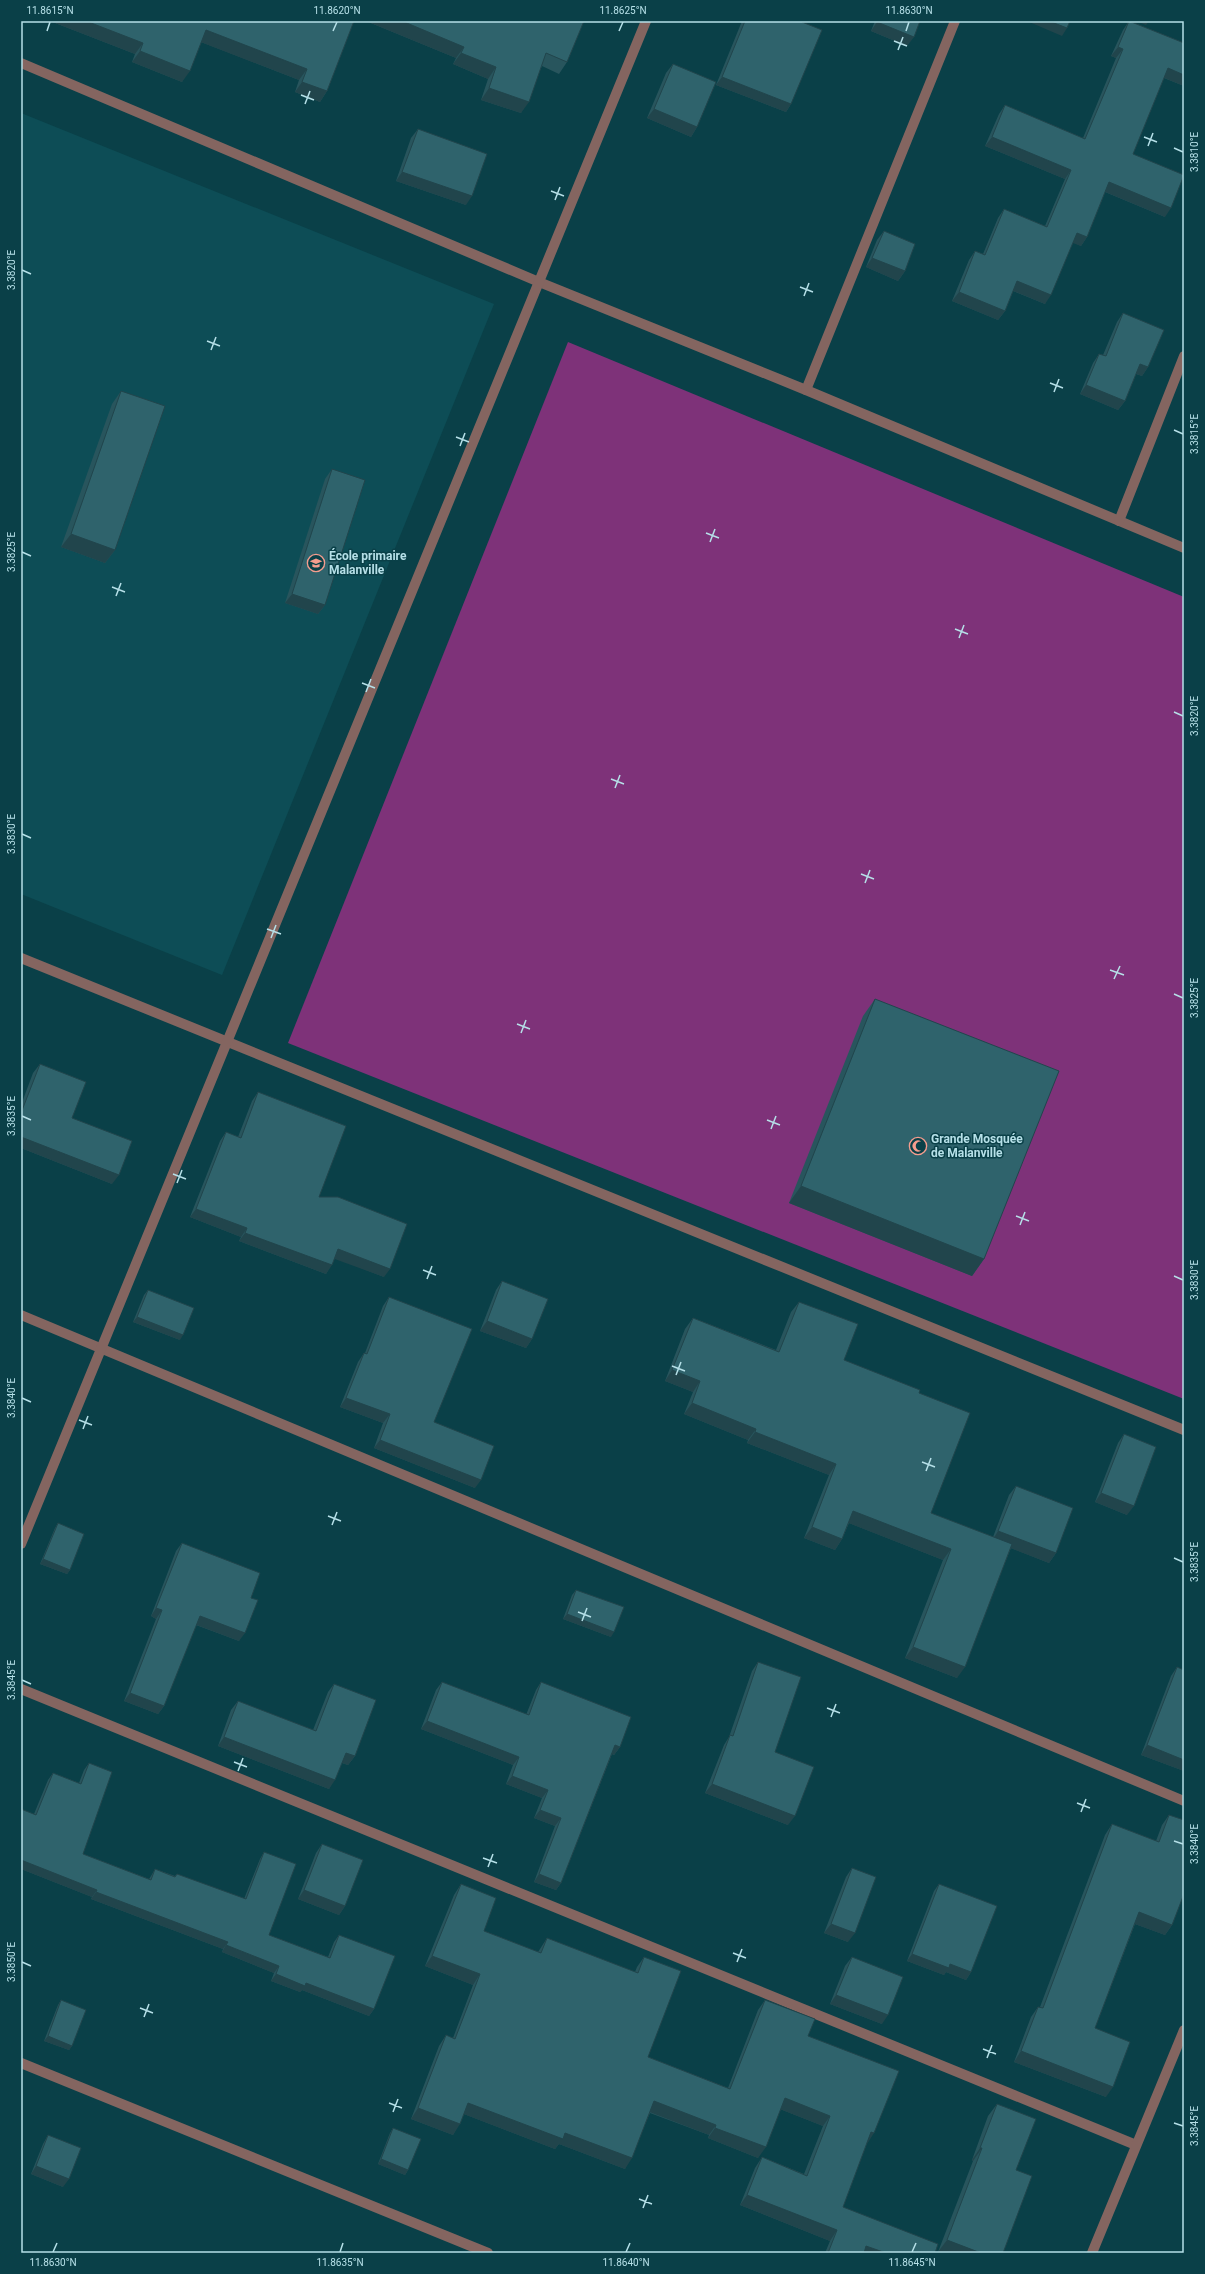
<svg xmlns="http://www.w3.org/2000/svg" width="1205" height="2274" viewBox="0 0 1205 2274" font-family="Roboto,sans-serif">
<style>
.built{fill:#0d4d56}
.green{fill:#7e3279}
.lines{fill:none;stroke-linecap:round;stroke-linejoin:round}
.minor{stroke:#846560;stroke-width:10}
.wall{fill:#28555d}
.shaded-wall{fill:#21454c}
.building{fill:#2f636c;stroke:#21454c}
.ticks{fill:none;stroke:#b6e0e8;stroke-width:1.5}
.labels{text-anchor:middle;stroke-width:3;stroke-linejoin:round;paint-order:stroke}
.poi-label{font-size:12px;font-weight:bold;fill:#b6e0e8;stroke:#0a4048;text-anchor:start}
.neatline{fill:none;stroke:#b6e0e8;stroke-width:1.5}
.ticks-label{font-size:10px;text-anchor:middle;fill:#b6e0e8}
</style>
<rect width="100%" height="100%" fill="#0a4048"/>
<polygon class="built" points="21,113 494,304 222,975 21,894"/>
<polygon class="green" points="568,342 1184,597 1184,1399 288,1043"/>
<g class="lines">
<g class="minor">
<polyline points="21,63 539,282 806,390 1184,548"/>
<polyline points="806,390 955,21"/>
<polyline points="1119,521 1184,356"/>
<polyline points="21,958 1184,1430"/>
<polyline points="21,1315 1184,1801"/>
<polyline points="21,1544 646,21"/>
<polyline points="21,1689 1136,2145"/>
<polyline points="21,2063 488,2253"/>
<polyline points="1092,2253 1184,2030"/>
</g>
</g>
<g class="wall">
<polygon points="50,21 354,21 327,91 320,102 295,92 299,80 201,42 182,82 132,62 135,54"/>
<polygon points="366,21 584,21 567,62 559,74 542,66 521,113 481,100 488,79 453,64 456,58"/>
<polygon points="742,21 802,21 791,104 786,112 716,85"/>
<polygon points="875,21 920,21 907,46 871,31"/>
<polygon points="1129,21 1184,43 1184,86 1164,78 1133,154 1165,217 1105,192 1087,237 1081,246 1073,242 1045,304 1013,291 1005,311 998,320 952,301 969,260 975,251 983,254 998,218 1004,209 1045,226 1065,179 985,146 999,114 1005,105 1083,138 1116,58 1111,56 1123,30"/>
<polygon points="673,64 697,127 691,137 647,118 666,73"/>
<polygon points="418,129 466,205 396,181 411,138"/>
<polygon points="884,231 905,271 898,281 866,267 877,240"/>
<polygon points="1123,313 1148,367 1142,376 1136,374 1125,401 1118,410 1080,394 1093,363 1099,354 1103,355 1117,322"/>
<polygon points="121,391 115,550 105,563 61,547 112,404"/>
<polygon points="332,469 325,605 318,614 285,603 325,479"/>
<polygon points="875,999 984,1259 972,1276 789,1203 863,1016"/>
<polygon points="40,1064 72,1118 112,1184 21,1148 21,1105 33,1073"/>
<polygon points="258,1092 319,1197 384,1277 335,1258 326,1274 239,1241 241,1237 190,1217 220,1141 226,1132 238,1137 252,1101"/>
<polygon points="502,1281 532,1339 526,1348 480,1331 496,1290"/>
<polygon points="148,1290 180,1340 133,1322 144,1295"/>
<polygon points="389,1297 434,1422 475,1488 374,1448 383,1423 340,1407 358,1362 364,1353 365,1353 383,1306"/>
<polygon points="799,1302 844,1360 919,1393 931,1513 993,1537 1009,1495 1016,1486 1056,1553 1049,1563 1011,1548 957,1678 905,1658 943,1560 849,1523 842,1539 835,1550 804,1538 829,1475 747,1443 748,1440 684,1414 693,1392 665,1381 685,1329 693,1318 776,1350 791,1312"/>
<polygon points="1124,1434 1127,1515 1095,1502 1118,1443"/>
<polygon points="58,1523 70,1570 67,1574 40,1564 55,1528"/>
<polygon points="182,1543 251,1598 239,1641 196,1625 164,1706 158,1714 124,1701 156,1619 151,1616 176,1551"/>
<polygon points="576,1590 611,1637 563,1619 572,1595"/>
<polygon points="758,1662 775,1752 788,1825 705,1793 724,1745 729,1737 752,1671"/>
<polygon points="1177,1667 1184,1670 1184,1771 1141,1755 1171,1676"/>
<polygon points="442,1682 526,1715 536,1690 541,1682 620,1747 614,1755 612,1754 561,1883 556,1890 534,1882 555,1826 534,1818 542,1798 506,1784 513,1765 421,1729 436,1690"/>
<polygon points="334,1684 355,1756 348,1765 342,1763 329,1789 218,1746 231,1710 238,1701 313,1730 328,1692"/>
<polygon points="89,1763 83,1854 149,1879 151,1876 155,1869 175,1876 177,1874 244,1899 260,1859 264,1852 269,1935 328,1957 334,1942 339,1935 374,2009 369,2016 302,1990 300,1992 271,1981 274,1973 222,1952 223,1949 91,1899 92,1897 21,1869 34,1814 48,1780 53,1773 79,1783 84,1770"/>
<polygon points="1169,1815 1172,1925 1165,1935 1135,1924 1095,2028 1106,2097 1014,2062 1031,2017 1038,2007 1040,2007 1105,1835 1112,1824 1156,1841 1162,1825"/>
<polygon points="322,1844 345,1906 339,1915 298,1899 316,1853"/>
<polygon points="852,1868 848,1942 824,1933 846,1877"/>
<polygon points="461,1884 484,1931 538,1952 540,1949 547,1938 635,1972 637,1967 644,1957 648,2057 728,2088 758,2010 765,2000 808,2036 867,2143 843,2207 935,2253 825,2253 830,2241 740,2205 755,2168 762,2157 804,2174 823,2126 780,2109 758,2158 708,2138 709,2135 650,2113 625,2169 559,2144 555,2149 464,2114 453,2135 411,2119 439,2046 446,2035 453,2038 473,1985 425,1966 454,1895"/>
<polygon points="939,1884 971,1972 966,1980 946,1972 944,1975 907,1961 934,1891"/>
<polygon points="852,1957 882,2024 830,2004 845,1966"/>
<polygon points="61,2000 72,2046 69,2050 44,2041 58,2005"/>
<polygon points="997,2104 1016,2170 938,2252 973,2161 972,2160 988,2116"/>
<polygon points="393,2128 408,2170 405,2175 378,2164 390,2133"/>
<polygon points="48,2135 63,2187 31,2174 43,2144"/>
</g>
<g class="shaded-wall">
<polygon points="50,21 86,21 143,43 135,54"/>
<polygon points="366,21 402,21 464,47 456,58"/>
<polygon points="1027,21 1049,21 1067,28 1062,36"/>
<polygon points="1136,21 1149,21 1146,25"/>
<polygon points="877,22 914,37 907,46 871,31"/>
<polygon points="206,30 307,69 299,80 198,41"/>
<polygon points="1118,47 1123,49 1116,58 1111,56"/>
<polygon points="140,51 190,71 182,82 132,62"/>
<polygon points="461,53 496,67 488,79 453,64"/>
<polygon points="1168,68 1184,75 1184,86 1162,77"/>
<polygon points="722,77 791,104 786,112 716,85"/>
<polygon points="302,82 327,91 320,102 295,92"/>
<polygon points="489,88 529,102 521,113 481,100"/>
<polygon points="654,109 697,127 691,137 647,118"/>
<polygon points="992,137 1071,170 1065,179 985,146"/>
<polygon points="402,172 472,196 466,205 396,181"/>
<polygon points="1109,182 1171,208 1165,217 1103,191"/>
<polygon points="1077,233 1087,237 1081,246 1070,242"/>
<polygon points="872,258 905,271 898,281 866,267"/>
<polygon points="1017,281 1051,295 1045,304 1011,290"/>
<polygon points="959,292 1005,311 998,320 952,301"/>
<polygon points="1140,364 1148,367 1142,376 1134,373"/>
<polygon points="1086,385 1125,401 1118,410 1080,394"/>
<polygon points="71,534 115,550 105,563 61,547"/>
<polygon points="292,594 325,605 318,614 285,603"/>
<polygon points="21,1137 119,1175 112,1184 21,1148"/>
<polygon points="801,1186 984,1259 972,1276 789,1203"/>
<polygon points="196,1209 247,1228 241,1237 190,1217"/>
<polygon points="245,1233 332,1265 326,1274 239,1241"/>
<polygon points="338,1249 390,1269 384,1277 332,1258"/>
<polygon points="137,1317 183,1335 180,1340 133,1322"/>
<polygon points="487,1321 532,1339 526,1348 480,1331"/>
<polygon points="672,1370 700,1381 693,1392 665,1381"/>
<polygon points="346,1398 390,1414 383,1423 340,1407"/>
<polygon points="692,1403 756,1429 748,1440 684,1414"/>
<polygon points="755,1432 836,1464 829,1475 747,1443"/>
<polygon points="380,1440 481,1480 475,1488 374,1448"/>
<polygon points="1101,1493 1134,1506 1127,1515 1095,1502"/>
<polygon points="853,1511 951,1549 943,1560 846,1522"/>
<polygon points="812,1527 842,1539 835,1550 804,1538"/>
<polygon points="998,1531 1056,1553 1049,1563 992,1541"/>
<polygon points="43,1559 70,1570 67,1574 40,1564"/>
<polygon points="156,1608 162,1610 156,1619 151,1616"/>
<polygon points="567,1614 614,1632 611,1637 563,1619"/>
<polygon points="200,1616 245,1633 239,1641 194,1624"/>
<polygon points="913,1647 965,1667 957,1678 905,1658"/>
<polygon points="130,1693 164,1706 158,1714 124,1701"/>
<polygon points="427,1721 519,1757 513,1765 421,1729"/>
<polygon points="224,1737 335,1780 329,1789 218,1746"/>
<polygon points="615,1745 620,1747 614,1755 610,1753"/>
<polygon points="1147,1745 1184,1760 1184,1771 1141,1755"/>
<polygon points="346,1753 355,1756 348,1765 339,1762"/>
<polygon points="512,1776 548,1790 542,1798 506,1784"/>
<polygon points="712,1784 795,1816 788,1825 705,1793"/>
<polygon points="540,1810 561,1818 555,1826 534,1818"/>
<polygon points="21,1860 97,1890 92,1897 21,1869"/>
<polygon points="539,1874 561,1883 556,1890 534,1882"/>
<polygon points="304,1890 345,1906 339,1915 298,1899"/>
<polygon points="96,1892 228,1942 223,1949 91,1899"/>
<polygon points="1139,1912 1172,1925 1165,1935 1132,1923"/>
<polygon points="831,1924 855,1933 848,1942 824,1933"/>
<polygon points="226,1945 279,1966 274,1973 222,1952"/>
<polygon points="912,1954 950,1964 971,1972 966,1980 946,1972 944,1975 907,1961"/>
<polygon points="432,1956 480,1974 473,1985 425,1966"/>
<polygon points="276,1974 306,1983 374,2009 369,2016 302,1990 300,1992 271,1981"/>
<polygon points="836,1995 888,2015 882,2024 830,2004"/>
<polygon points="48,2036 72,2046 69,2050 44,2041"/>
<polygon points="1021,2051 1113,2087 1106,2097 1014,2062"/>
<polygon points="785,2098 830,2116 823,2126 777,2108"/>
<polygon points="654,2101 716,2125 709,2135 647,2111"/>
<polygon points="468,2103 565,2133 632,2158 625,2169 559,2144 555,2149 461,2113"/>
<polygon points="418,2108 460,2124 453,2135 411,2119"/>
<polygon points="715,2128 766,2147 758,2158 708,2138"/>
<polygon points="871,2132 874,2133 867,2144"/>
<polygon points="980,2148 982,2148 973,2161 972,2160"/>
<polygon points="381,2159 408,2170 405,2175 378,2164"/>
<polygon points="36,2166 69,2179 63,2187 31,2174"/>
<polygon points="747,2195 837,2230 830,2241 740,2205"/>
<polygon points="947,2240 981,2253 940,2253 938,2252"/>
<polygon points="866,2246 886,2253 861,2253"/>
</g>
<g class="building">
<polygon points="86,21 354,21 327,91 302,82 307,69 206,30 190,71 140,51 143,43"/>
<polygon points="402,21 584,21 567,62 546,53 529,102 489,88 496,67 461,53 464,47"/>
<polygon points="745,21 802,21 802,22 822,30 791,104 722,77"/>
<polygon points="878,21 920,21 914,37 877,22"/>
<polygon points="1049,21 1070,21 1067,28"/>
<polygon points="1129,21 1184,43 1184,75 1168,68 1133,154 1184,175 1171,208 1109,182 1087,237 1077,233 1051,295 1017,281 1005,311 959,292 975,251 985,255 1004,209 1047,227 1071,170 992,137 1005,105 1085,139 1123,49 1118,47"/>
<polygon points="673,64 716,82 697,127 654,109"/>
<polygon points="418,129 487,154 472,196 402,172"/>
<polygon points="884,231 915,244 905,271 872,258"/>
<polygon points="1123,313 1164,330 1148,367 1140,364 1125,401 1086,385 1099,354 1106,356"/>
<polygon points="121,391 165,406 115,550 71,534"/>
<polygon points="332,469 365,480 325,605 292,594"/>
<polygon points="875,999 1059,1071 984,1259 801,1186"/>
<polygon points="40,1064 86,1082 72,1118 132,1141 119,1175 21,1137 21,1113"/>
<polygon points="258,1092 346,1126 319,1197 338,1197 407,1224 390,1269 338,1249 332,1265 245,1233 247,1228 196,1209 226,1132 241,1138"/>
<polygon points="502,1281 548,1299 532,1339 487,1321"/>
<polygon points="148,1290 194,1308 183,1335 137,1317"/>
<polygon points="389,1297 472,1329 434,1422 494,1446 481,1480 380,1440 390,1414 346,1398 364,1353 367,1354"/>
<polygon points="799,1302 858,1324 844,1360 920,1390 919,1393 970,1413 931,1513 1012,1544 965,1667 913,1647 951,1549 853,1511 842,1539 812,1527 836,1464 755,1432 756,1429 692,1403 700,1381 672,1370 693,1318 779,1352"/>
<polygon points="1124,1434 1156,1447 1134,1506 1101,1493"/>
<polygon points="1016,1486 1073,1508 1056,1553 998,1531"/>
<polygon points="58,1523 84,1534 70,1570 43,1559"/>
<polygon points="182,1543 260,1573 251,1598 258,1600 245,1633 200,1616 164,1706 130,1693 162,1610 156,1608"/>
<polygon points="576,1590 624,1607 614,1632 567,1614"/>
<polygon points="758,1662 801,1677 775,1752 814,1767 795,1816 712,1784 730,1735 733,1736"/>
<polygon points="1177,1667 1184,1670 1184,1760 1147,1745"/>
<polygon points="442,1682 529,1715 541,1682 631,1717 620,1747 615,1745 561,1883 539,1874 561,1818 540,1810 548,1790 512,1776 519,1757 427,1721"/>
<polygon points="334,1684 376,1700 355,1756 346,1753 335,1780 224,1737 238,1701 316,1731"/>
<polygon points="89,1763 112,1772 83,1854 151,1880 155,1869 175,1877 177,1874 246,1899 264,1852 296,1864 269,1935 330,1958 339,1935 395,1956 374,2009 306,1983 305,1986 276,1974 279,1966 226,1945 228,1942 96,1892 97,1890 21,1860 21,1809 36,1815 53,1773 81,1784"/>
<polygon points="1169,1815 1184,1820 1184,1894 1172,1925 1139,1912 1095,2028 1130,2042 1113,2087 1021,2051 1038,2007 1043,2008 1112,1824 1159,1842"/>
<polygon points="322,1844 363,1860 345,1906 304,1890"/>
<polygon points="852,1868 876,1877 855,1933 831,1924"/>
<polygon points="461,1884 496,1898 484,1931 541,1953 547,1938 638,1973 644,1957 681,1971 648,2057 730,2089 765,2000 815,2019 808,2036 899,2071 874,2133 871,2132 843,2207 938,2244 935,2253 886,2253 866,2246 864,2253 828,2253 837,2230 747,2195 762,2157 807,2176 830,2116 785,2098 766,2147 715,2128 716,2125 654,2101 632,2158 565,2133 563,2139 468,2103 460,2124 418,2108 446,2035 455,2039 480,1974 432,1956"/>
<polygon points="939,1884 997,1906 971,1972 950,1964 949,1968 912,1954"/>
<polygon points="852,1957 903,1977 888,2015 836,1995"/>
<polygon points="61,2000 86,2010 72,2046 48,2036"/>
<polygon points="997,2104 1036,2119 1016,2170 1032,2176 1003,2253 981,2253 947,2240 982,2148 980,2148"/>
<polygon points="393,2128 421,2139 408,2170 381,2159"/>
<polygon points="48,2135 81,2148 69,2179 36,2166"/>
</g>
<path class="ticks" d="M 47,31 L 50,22M 333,31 L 337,22M 619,31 L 623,22M 906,31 L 909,22M 894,41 L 907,46M 898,50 L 903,37M 301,95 L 314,100M 305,104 L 310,91M 1144,137 L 1157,142M 1148,146 L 1153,133M 1174,148 L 1183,152M 551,191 L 564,196M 555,200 L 560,187M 22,270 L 31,274M 800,287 L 813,292M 804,296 L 809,283M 207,341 L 220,346M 211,350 L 216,337M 1050,383 L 1063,388M 1054,392 L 1059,379M 1174,430 L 1183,434M 456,437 L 469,442M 460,446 L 465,433M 706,533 L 719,538M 710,542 L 715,529M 22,552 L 31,556M 112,587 L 125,592M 116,596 L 121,583M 955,629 L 968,634M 959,638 L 964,625M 362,683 L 375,688M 366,692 L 371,679M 1174,712 L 1183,716M 611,779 L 624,784M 615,788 L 620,775M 22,834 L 31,838M 861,874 L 874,879M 865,883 L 870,870M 267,929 L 281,934M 271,938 L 276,925M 1110,970 L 1124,975M 1114,979 L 1120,966M 1174,994 L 1183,998M 517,1024 L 530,1029M 521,1033 L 526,1020M 22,1116 L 31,1120M 767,1120 L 780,1125M 771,1129 L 776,1116M 173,1174 L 186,1179M 177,1183 L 182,1170M 1016,1216 L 1029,1221M 1020,1225 L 1025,1212M 423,1270 L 436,1275M 1174,1276 L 1183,1280M 427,1279 L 432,1266M 672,1366 L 685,1371M 676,1375 L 681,1362M 22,1398 L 31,1402M 79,1420 L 92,1425M 83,1429 L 88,1416M 922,1462 L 935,1467M 926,1471 L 931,1458M 328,1516 L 341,1521M 332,1525 L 337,1512M 1174,1558 L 1183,1562M 578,1612 L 591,1617M 582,1621 L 587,1608M 22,1680 L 31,1684M 827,1708 L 840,1713M 831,1717 L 836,1704M 234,1762 L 247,1767M 238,1771 L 243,1758M 1077,1803 L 1090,1808M 1081,1812 L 1086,1799M 1174,1841 L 1183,1844M 483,1858 L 497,1863M 488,1867 L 493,1854M 733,1953 L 746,1958M 22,1962 L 31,1966M 737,1962 L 742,1949M 140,2008 L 153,2013M 144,2017 L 149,2004M 983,2049 L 996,2054M 987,2058 L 992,2045M 389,2103 L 402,2108M 393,2112 L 398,2099M 1174,2123 L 1183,2126M 639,2199 L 652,2204M 643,2208 L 648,2195M 53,2252 L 57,2243M 340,2252 L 343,2243M 626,2252 L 630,2243M 912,2252 L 916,2243"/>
<defs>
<symbol id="school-ring" viewBox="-11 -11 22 22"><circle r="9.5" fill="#0a4048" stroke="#f59d8e" stroke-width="1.5"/><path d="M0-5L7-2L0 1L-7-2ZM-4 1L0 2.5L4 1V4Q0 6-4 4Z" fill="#f59d8e"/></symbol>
<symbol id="mosque-ring" viewBox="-11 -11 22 22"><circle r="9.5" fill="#0a4048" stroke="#f59d8e" stroke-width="1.5"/><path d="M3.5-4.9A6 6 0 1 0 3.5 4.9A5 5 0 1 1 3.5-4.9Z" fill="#f59d8e"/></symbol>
</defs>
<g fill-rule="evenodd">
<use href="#school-ring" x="306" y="553" width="20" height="20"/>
<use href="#mosque-ring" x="908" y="1136" width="20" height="20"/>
</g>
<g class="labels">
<g class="poi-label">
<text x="329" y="560">École primaire<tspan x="329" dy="14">Malanville</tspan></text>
<text x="931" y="1143">Grande Mosquée<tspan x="931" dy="14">de Malanville</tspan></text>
</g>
</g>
<rect width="1205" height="2274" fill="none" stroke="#0a4048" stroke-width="44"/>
<rect x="22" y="22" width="1161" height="2230" class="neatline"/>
<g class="ticks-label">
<text x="50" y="14">11.8615°N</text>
<text x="337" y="14">11.8620°N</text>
<text x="623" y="14">11.8625°N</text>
<text x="909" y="14">11.8630°N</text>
<text transform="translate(1194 152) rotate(-90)" y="4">3.3810°E</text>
<text transform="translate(11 270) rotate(-90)" y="4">3.3820°E</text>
<text transform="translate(1194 434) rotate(-90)" y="4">3.3815°E</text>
<text transform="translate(11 552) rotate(-90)" y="4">3.3825°E</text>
<text transform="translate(1194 716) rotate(-90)" y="4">3.3820°E</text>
<text transform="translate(11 834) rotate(-90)" y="4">3.3830°E</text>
<text transform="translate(1194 998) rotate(-90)" y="4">3.3825°E</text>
<text transform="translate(11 1116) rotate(-90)" y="4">3.3835°E</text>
<text transform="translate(1194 1280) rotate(-90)" y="4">3.3830°E</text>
<text transform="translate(11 1398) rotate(-90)" y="4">3.3840°E</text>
<text transform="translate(1194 1562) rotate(-90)" y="4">3.3835°E</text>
<text transform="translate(11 1680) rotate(-90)" y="4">3.3845°E</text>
<text transform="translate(1194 1844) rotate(-90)" y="4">3.3840°E</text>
<text transform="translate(11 1962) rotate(-90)" y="4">3.3850°E</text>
<text transform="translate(1194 2126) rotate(-90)" y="4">3.3845°E</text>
<text x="53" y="2266">11.8630°N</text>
<text x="340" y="2266">11.8635°N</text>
<text x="626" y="2266">11.8640°N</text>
<text x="912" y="2266">11.8645°N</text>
</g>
</svg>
